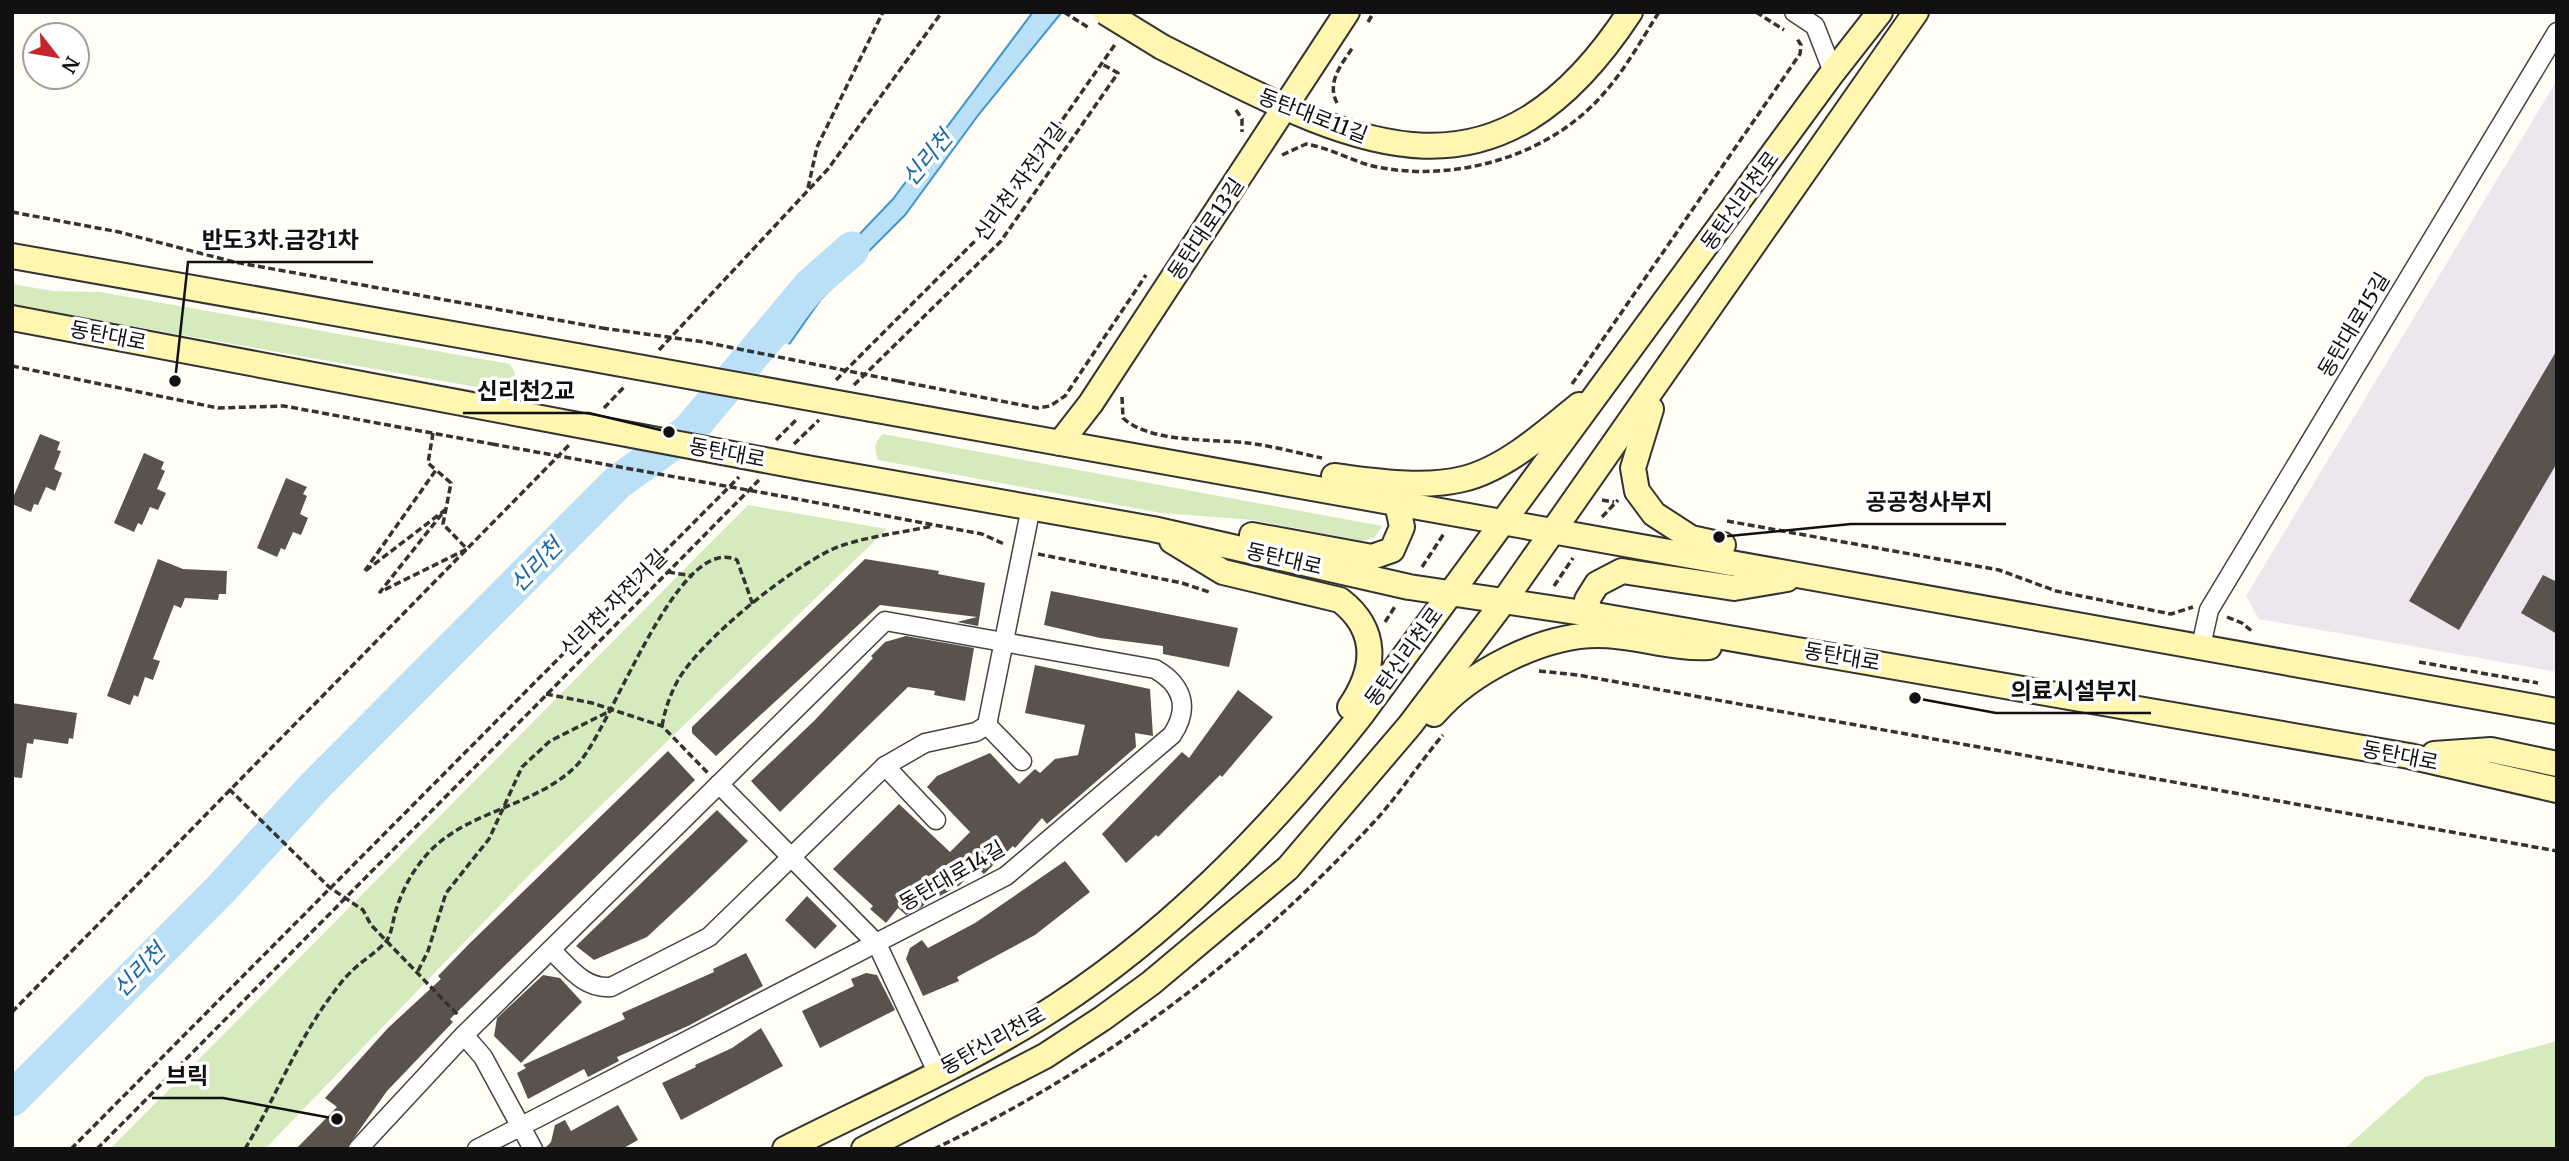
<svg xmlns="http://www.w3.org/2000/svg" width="2569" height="1161" viewBox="0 0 2569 1161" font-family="Merriweather,'Noto Sans KR',serif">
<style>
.industrial{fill:#eee6ef}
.green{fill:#d5ebbd}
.water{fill:#b9e0f7;stroke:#3f96cf;stroke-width:2}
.pier{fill:#fffdf5}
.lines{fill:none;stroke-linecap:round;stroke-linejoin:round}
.river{stroke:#b9e0f7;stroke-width:35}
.building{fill:#5a524d}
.street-casing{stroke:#444;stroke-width:21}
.secondary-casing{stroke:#333;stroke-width:28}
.path{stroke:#333;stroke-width:3.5;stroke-dasharray:7 3.5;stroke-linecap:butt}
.street{stroke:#fff;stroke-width:18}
.secondary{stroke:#fff6b0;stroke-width:24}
.secondary-bridge-casing{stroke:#333;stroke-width:28;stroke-linecap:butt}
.path-bridge{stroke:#333;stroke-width:3.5;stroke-dasharray:7 3.5;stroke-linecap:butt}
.secondary-bridge{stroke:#fff6b0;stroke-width:24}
.labels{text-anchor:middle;stroke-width:7;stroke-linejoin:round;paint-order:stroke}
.street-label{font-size:21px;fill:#111;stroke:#fff}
.water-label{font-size:23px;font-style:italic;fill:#1768a6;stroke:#fff}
.leader{fill:none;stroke:#111;stroke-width:2.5}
.callout-dot{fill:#111;stroke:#fff;stroke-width:2.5}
.callout-label{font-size:23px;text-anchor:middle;font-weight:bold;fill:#111;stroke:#fff;stroke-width:7;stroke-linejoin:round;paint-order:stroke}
</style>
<rect width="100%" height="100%" fill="#fffdf5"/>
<polygon class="industrial" points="2557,80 2557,672 2259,619 2246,596"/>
<g class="green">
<polygon points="12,284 53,291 100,292 510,364 515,373 514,384 505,392 12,305"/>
<path d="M 883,434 L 1382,526 L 1374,538 L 1361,541 L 1253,520 L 1161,513 L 878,460 C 874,448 874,443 883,434 Z"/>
<polygon points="748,505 887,529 531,873 265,1149 110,1149"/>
<polygon points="2557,1041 2557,1149 2344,1149 2425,1077"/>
</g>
<polygon class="water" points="1033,12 1062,12 979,114 905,215 821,299 737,419 720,413 810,286 893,199"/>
<polygon class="pier" points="767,341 793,345 739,422 718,416 717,411"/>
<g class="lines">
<polyline class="river" points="12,1099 221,889 313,788 618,482 689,431 810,286 852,249"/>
</g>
<g class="building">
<polygon points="2557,350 2557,463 2459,630 2409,601"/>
<polygon points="40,434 60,442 57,450 61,451 54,469 62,473 55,491 46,487 38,505 34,504 31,512 12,504 12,500"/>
<polygon points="144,453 164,462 161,469 165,471 157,489 166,493 158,510 150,507 142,525 138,523 134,532 114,523"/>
<polygon points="286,478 307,487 303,494 307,496 300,514 308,518 301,535 293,532 285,550 281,548 277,557 257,548"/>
<polygon points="158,559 183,569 227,571 226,594 219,594 218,600 185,598 181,608 174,605 153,659 160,661 153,680 145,677 138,697 134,695 130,705 107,696"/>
<polygon points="865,559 939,571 938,574 985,583 978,626 957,622 977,617 880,605 716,756 692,733 692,727"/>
<polygon points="2543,575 2557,582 2557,634 2521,613"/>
<polygon points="1051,591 1238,628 1229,667 1163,654 1163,646 1100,638 1044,625"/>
<polygon points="906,636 974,648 965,701 934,695 935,691 908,687 780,812 751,781 814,721 873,658 871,656 885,642"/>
<polygon points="1035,665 1150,689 1153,736 1135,733 1136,747 1047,824 1042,818 1015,848 1013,846 984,874 976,867 960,885 938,897 935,894 922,907 906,915 898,908 886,923 870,909 873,906 833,869 899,804 950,852 970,832 927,787 937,776 990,753 1019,784 1035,769 1040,773 1055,759 1078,755 1085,725 1025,713"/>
<polygon points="1238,690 1273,717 1222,777 1220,775 1158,837 1156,835 1126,863 1102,834 1182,752 1189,758"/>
<polygon points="12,703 77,713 73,739 69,738 68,744 34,739 33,744 27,743 22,778 12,777"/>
<polygon points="668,751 695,780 450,1019 453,1022 387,1091 346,1149 296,1149 337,1107 325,1098 388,1028 441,979 438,976 469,944"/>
<polygon points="717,810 748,841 691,896 647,937 594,960 576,946"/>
<polygon points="1065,861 1090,892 1035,935 957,977 959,981 923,996 906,959 910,948 922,940 928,948 975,923"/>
<polygon points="807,896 837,926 815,949 785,920"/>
<polygon points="746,953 763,986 688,1026 617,1057 619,1061 588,1077 584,1069 528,1099 517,1073 526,1068 523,1065 625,1019 622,1013 714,972 713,969"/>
<polygon points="866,973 877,975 895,1010 820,1048 802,1011 854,986 851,979"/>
<polygon points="543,975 560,978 582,1002 521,1063 494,1036 497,1018"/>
<polygon points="761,1028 783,1066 681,1120 662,1083 696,1067 695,1065 732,1048"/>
<polygon points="618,1105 638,1140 622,1149 544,1149 551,1142 555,1125 565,1120 571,1131"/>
</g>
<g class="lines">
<defs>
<g id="street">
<polyline points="1794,12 1815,26 1833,72"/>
<polyline points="2201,646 2209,610 2557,32"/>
<polyline points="987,725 1022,761"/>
<polyline points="885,766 936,820"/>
<polyline points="719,784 877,944 937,1072"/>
<path d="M 551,950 C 570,968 584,989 611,987 L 709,937 L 885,766 L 925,743 L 976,732 L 987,725 L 1031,507"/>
<polyline points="464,1035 483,1057 533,1149"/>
<path d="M 358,1149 L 464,1035 L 885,621 L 1155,669 C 1183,685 1190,708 1172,735 L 1006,876 L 477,1149"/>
</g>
<g id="secondary">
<path d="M 1162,47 C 1347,140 1489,227 1630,12"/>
<polyline points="12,256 577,356"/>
<polyline points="12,318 520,414"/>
<polyline points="871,409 2557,711"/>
<polyline points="1651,409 1633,468 1637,491 1654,514 1691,538 1723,545"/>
<polyline points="1060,443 1091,403 1347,12"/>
<polyline points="807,468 1153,529 1409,587 1590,614 2409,756 2557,790"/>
<path d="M 1334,476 C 1375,481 1422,489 1463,479 C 1505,469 1546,432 1579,405"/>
<polyline points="1252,535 1372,557 1392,550 1402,527 1397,503"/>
<path d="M 1172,541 L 1223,572 L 1340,600 C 1379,630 1376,669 1350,707"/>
<polyline points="1590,614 1587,600 1597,584 1622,571 1734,588 1787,579"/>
<path d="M 1434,714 C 1470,672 1542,635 1598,635 C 1635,635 1672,649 1709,647"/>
<polyline points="2434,754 2491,750 2557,764"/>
<path d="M 785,1149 C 868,1107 955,1069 1035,1020 C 1163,941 1269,832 1362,714 L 1833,72 L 1880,12"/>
<polyline points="864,1149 1045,1056 1103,1018 1151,983 1288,868 1410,725 1504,601 1916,12"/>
</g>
</defs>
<use href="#street" class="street-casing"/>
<use href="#secondary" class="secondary-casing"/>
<g class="path">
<polyline points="1756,12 1784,30"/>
<polyline points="1368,22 1374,12"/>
<path d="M 1337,103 C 1326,82 1342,64 1353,47"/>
<polyline points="1236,110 1242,119 1242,132"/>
<path d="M 1282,155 L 1306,144 C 1331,148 1353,162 1377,167 C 1458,183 1552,155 1605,92 C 1626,68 1642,39 1659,12"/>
<polyline points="808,188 817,147 883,12"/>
<polyline points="12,212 119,232 234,262 602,328"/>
<polyline points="659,350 828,169 942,12"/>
<polyline points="12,366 218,408 284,406 492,444"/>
<polyline points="836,380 984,232 1116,43"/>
<polyline points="898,381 1037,408 1050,406 1065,396 1146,275"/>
<polyline points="1572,384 1800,54 1801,45 1796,37"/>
<polyline points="854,385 1001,241 1118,73 1102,64"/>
<path d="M 1122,397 L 1123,418 C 1149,443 1213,439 1248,443 C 1273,446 1298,453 1322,458"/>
<polyline points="604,408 625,386"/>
<polyline points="433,433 428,463 436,470 364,572 445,510 380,592 467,549 443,524 451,483 436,470"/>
<polyline points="776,440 798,418"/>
<polyline points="794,444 819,420"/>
<polyline points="781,496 982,534 1004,544"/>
<polyline points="1602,500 1614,502"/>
<polyline points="1602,517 1618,500"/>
<polyline points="1727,521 1999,570 2056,591 2171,614 2193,607"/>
<polyline points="1038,554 1182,583 1212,593"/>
<polyline points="1422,567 1445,532"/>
<polyline points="668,572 693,576"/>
<polyline points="1554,586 1573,558"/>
<polyline points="2227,617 2242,623 2253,632"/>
<polyline points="1385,622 1396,605"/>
<polyline points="2419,662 2538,683"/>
<polyline points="1539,671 1578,675 2557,851"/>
<polyline points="546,694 592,703 662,726 708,773"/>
<path d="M 662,726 C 665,709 670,695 678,680 C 702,639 789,569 833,549 C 860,537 902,533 932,526"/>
<polyline points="229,789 329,887 363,910 371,925 458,1015"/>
<polyline points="418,971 428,951 446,893 489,839 522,767 550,741 612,710"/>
<polyline points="12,1012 570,444"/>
<polyline points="71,1149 739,477"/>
<polyline points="97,1149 759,480"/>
<path d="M 245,1149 C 275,1099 296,1043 331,996 C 337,988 343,979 351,972 C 361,961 378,952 387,940 C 392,933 393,919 396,910 C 403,888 414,868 430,851 C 470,810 536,806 576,766 C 610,734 677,531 737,560 L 753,605"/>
<path d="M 934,1149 C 1102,1069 1248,958 1374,822 C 1399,795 1419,763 1443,735"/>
</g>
<use href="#street" class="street"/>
<use href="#secondary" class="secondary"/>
<defs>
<g id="secondary-bridge">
<polyline points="1105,12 1162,47"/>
<polyline points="577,356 871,409"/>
<polyline points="520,414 807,468"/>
</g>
</defs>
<use href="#secondary-bridge" class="secondary-bridge-casing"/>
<g class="path-bridge">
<polyline points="1064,12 1089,28"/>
<polyline points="602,328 704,342 898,381"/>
<polyline points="492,444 781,496"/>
</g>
<use href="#secondary-bridge" class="secondary-bridge"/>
</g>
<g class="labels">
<g class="street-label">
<text transform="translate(1313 116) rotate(21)" y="7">동탄대로11길</text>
<text transform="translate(1020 182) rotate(-54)" y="7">신리천 자전거길</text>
<text transform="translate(1740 201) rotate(-54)" y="7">동탄신리천로</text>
<text transform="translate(1206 229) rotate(-56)" y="7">동탄대로13길</text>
<text transform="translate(2354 325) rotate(-59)" y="7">동탄대로15길</text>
<text transform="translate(108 336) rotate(11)" y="7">동탄대로</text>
<text transform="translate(727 453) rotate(11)" y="7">동탄대로</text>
<text transform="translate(1284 559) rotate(13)" y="7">동탄대로</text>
<text transform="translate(614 603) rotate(-45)" y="7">신리천 자전거길</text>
<text transform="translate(1404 657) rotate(-54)" y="7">동탄신리천로</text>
<text transform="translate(1842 657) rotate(10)" y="7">동탄대로</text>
<text transform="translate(2400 756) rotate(11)" y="7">동탄대로</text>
<text transform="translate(952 876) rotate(-30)" y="7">동탄대로14길</text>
<text transform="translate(993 1041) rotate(-29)" y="7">동탄신리천로</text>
</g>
<g class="water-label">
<text transform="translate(927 158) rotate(-50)" y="8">신리천</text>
<text transform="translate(536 565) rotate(-46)" y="8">신리천</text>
<text transform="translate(139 970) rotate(-46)" y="8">신리천</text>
</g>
</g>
<path class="leader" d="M175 381L188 262H373M669 432L589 413H463M1719 537L1851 524H2006M1915 698L1996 713H2151M337 1119L223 1098H152"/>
<g class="callout-dot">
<circle cx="175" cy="381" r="7"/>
<circle cx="669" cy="432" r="7"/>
<circle cx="1719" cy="537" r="7"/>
<circle cx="1915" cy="698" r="7"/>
<circle cx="337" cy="1119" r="7"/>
</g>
<g class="callout-label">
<text x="280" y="248">반도3차.금강1차</text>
<text x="526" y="399">신리천2교</text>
<text x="1929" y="510">공공청사부지</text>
<text x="2074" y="699">의료시설부지</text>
<text x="187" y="1084">브릭</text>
</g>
<rect width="2569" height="1161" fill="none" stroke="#111111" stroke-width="28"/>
<g transform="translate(56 56) rotate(121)"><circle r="33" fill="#ffffff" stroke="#a0a0a0" stroke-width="2"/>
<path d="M0-5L12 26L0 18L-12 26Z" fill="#c4262e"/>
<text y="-10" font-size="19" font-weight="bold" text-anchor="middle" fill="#111111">N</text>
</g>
</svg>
